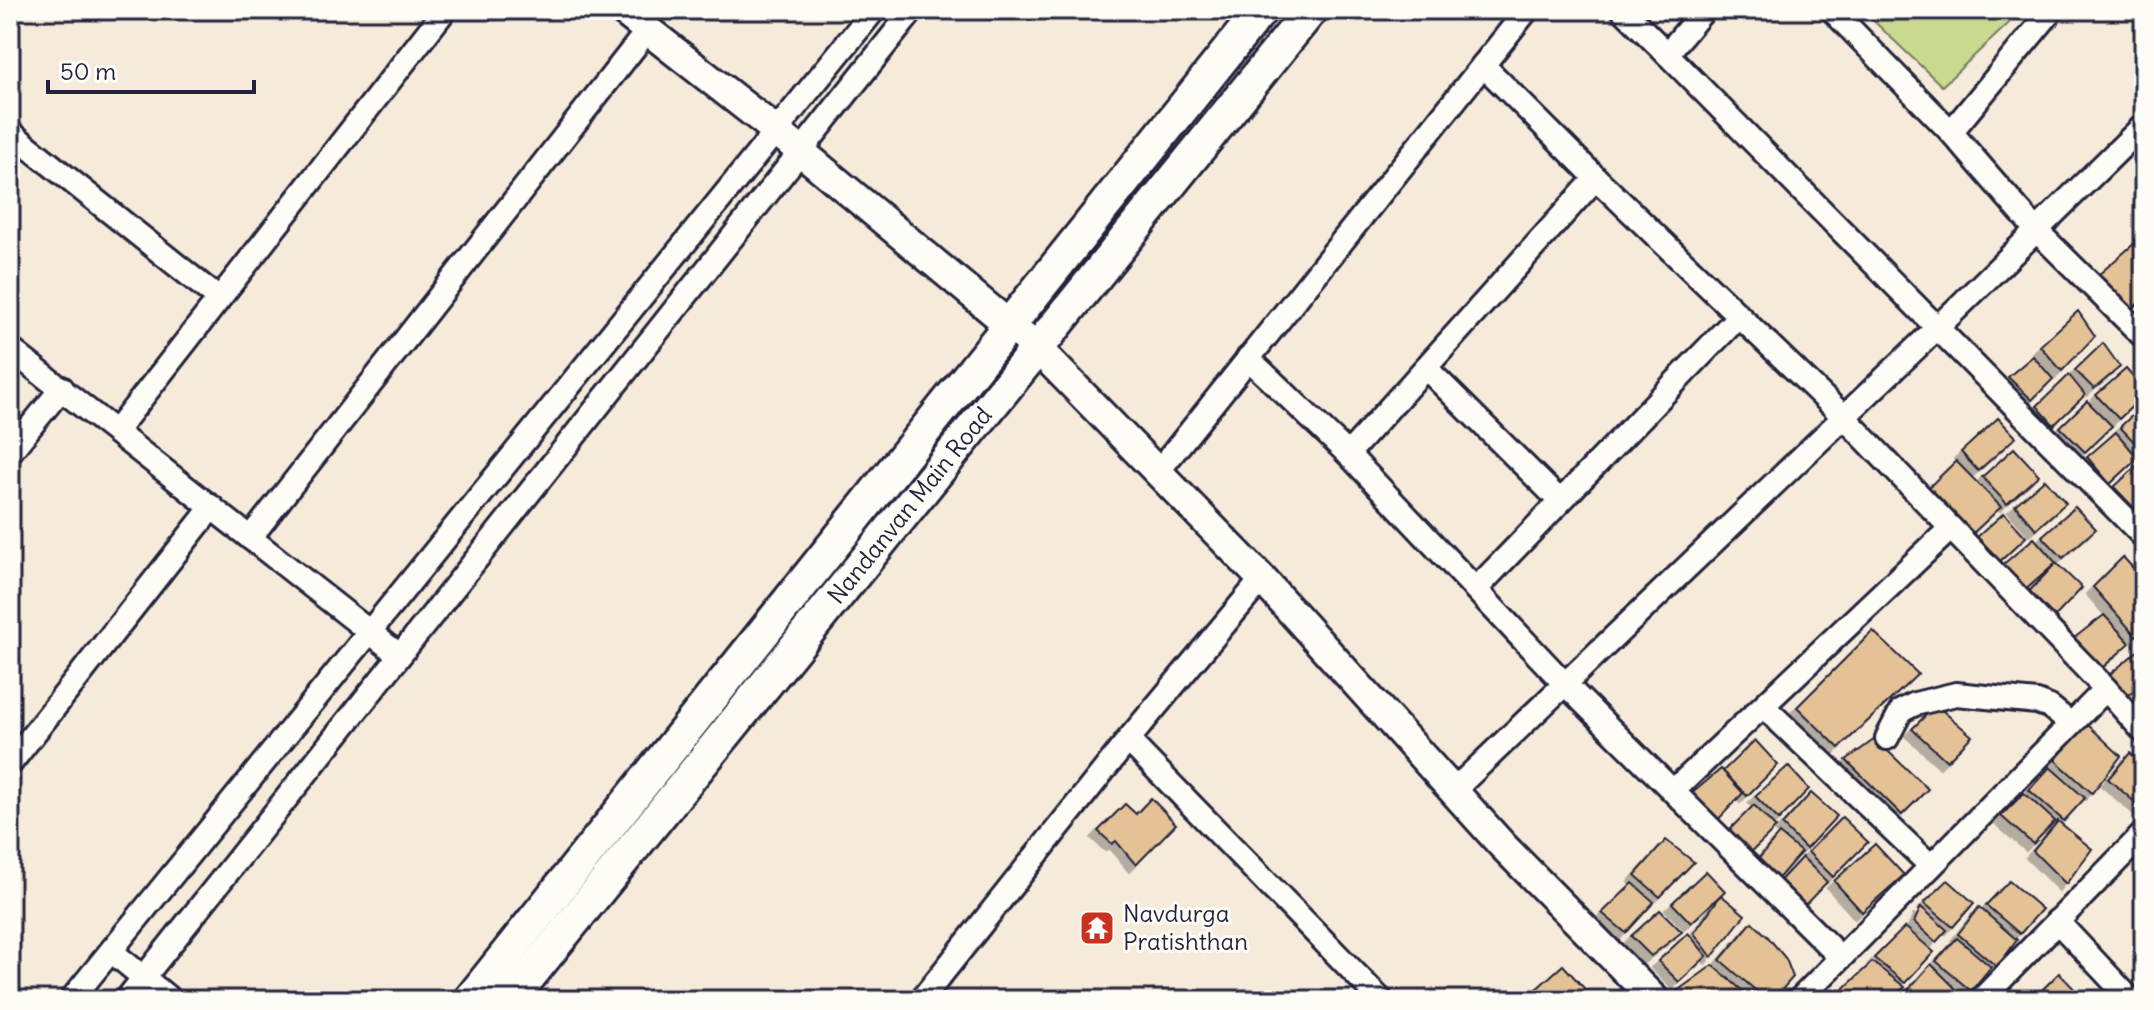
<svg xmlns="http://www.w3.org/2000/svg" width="2154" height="1010" viewBox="0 0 2154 1010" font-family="Delius,sans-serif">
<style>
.green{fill:#c9d98d;stroke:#767e64;stroke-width:2}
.building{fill:#e4c296;stroke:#22223b;stroke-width:2;filter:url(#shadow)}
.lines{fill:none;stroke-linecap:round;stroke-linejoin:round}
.minor-casing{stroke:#22223b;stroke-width:28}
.tertiary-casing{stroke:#22223b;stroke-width:34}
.secondary-casing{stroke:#22223b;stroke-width:38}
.minor{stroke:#fdfcf7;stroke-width:22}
.tertiary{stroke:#fdfcf7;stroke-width:28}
.secondary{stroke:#fdfcf7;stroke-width:32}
.labels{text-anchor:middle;stroke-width:6;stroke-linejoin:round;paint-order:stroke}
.street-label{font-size:24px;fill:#22223b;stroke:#fdfcf7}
.poi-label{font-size:24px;fill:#22223b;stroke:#fdfcf7;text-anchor:start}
</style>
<defs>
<filter id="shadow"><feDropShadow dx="-7" dy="7" stdDeviation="0" flood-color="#0004"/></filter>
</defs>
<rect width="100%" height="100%" fill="#f6ebda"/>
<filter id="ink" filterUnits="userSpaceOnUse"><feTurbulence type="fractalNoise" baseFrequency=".0125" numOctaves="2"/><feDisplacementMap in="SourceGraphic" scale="16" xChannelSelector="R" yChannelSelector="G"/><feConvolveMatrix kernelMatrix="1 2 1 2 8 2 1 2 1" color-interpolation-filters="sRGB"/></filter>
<g filter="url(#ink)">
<polygon class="green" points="1862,10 2023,10 1942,86"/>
<g class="building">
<polygon points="2144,235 2144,298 2131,310 2097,276"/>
<polygon points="2078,311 2095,336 2062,371 2040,346"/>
<polygon points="2103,343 2120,367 2094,389 2075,370"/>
<polygon points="2033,356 2053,379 2032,400 2008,377"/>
<polygon points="2126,369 2144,390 2144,395 2119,419 2096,395"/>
<polygon points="2069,375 2085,395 2054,425 2037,406"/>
<polygon points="2087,401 2112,426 2085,452 2060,427"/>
<polygon points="2144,404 2144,441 2139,447 2120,427"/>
<polygon points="1998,418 2016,437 1978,471 1961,452"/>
<polygon points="2116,432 2138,458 2110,484 2087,457"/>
<polygon points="2014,448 2039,475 2007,504 1982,477"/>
<polygon points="1956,461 2001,507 1971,535 1927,489"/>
<polygon points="2140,463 2144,466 2144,513 2141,515 2114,487"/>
<polygon points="2045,479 2066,503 2036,529 2015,505"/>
<polygon points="2075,507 2096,529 2063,558 2042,536"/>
<polygon points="2004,513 2026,537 1997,564 1975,539"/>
<polygon points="2034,538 2056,563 2022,593 2000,567"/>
<polygon points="2123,557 2144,580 2144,628 2136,636 2093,587"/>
<polygon points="2056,563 2082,588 2050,622 2024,597"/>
<polygon points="2104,615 2130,643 2102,668 2074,638"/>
<polygon points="1873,631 1918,674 1839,748 1797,707"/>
<polygon points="2139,650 2144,656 2144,683 2129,695 2109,675"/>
<polygon points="2144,691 2144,714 2132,701"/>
<polygon points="1936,705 1972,736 1947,761 1912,729"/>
<polygon points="2087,724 2121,756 2092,793 2055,760"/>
<polygon points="1875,739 1928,789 1902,815 1846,760"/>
<polygon points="1755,740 1778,765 1747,796 1723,771"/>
<polygon points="2130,753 2144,766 2144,810 2108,779"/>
<polygon points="1788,766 1809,789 1779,820 1755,796"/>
<polygon points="2050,767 2085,798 2064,821 2029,790"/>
<polygon points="1721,769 1743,793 1715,823 1690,795"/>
<polygon points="1811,793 1837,816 1806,849 1782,825"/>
<polygon points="2024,793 2055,821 2033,844 2001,816"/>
<polygon points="1151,798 1176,824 1136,865 1116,841 1112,844 1098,831 1125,804 1136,814"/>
<polygon points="1754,805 1776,828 1747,856 1725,834"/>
<polygon points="1842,817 1868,842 1833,877 1808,852"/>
<polygon points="2058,821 2092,849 2066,884 2033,851"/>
<polygon points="1779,834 1801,852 1776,881 1755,863"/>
<polygon points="1666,840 1694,862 1660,897 1635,875"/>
<polygon points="1875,844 1904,875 1862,912 1834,881"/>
<polygon points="1802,857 1827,882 1800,910 1775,886"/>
<polygon points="1706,871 1725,891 1691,923 1672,903"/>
<polygon points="1948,880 1974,903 1953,927 1924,903"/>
<polygon points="2009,881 2042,909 2020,934 1986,905"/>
<polygon points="1633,883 1654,902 1626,933 1602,913"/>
<polygon points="1721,895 1745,915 1712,957 1694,933"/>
<polygon points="1921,907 1947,930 1936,942 1914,922"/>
<polygon points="1979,907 2017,940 1997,967 1958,934"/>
<polygon points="1660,910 1682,932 1651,956 1631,936"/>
<polygon points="1752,922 1768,937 1786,959 1793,977 1773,1000 1767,1000 1720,960"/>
<polygon points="1905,927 1934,952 1905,983 1874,958"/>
<polygon points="1688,933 1707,956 1679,982 1658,961"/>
<polygon points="1957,938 1991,967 1971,991 1936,961"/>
<polygon points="1872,962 1905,987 1890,1000 1832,1000"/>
<polygon points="1931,964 1965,998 1963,1000 1921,1000 1908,990"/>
<polygon points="1563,965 1593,998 1591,1000 1524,1000"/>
<polygon points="1713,965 1753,1000 1686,1000 1677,991"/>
<polygon points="2059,973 2081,996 2078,1000 2032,1000"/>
</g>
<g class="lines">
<defs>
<g id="minor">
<polyline points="1623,10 1667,54"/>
<polyline points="1704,10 1667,54 2144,537"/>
<polyline points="1832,10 1951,132 2037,231 2144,337"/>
<polyline points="1483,65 1596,178"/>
<polyline points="10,132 219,299"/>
<polyline points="1951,132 2052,10"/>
<polyline points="10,349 399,655"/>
<polyline points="1248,358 1348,454"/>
<polyline points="1426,368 1560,501"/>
<polyline points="116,431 445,10"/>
<polyline points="10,452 62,388"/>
<polyline points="1157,473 1527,10"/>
<polyline points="250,538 647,31"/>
<polyline points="1262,579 1128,740 1381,1000"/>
<polyline points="1476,589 1739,316"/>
<polyline points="2106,689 2144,732"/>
<polyline points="1764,707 1931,866"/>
<polyline points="1887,738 1901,711 1915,704 1956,694 2037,702 2050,707 2071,724"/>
<polyline points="10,764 212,507"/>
<polyline points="1453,791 1937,328 2144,125"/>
<polyline points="1673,791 1951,528"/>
<polyline points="2057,921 2131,1000"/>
<polyline points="111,951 171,1000"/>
<polyline points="71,1000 874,10"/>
<polyline points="126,1000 913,10"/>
<polyline points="921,1000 1128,740"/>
<polyline points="1799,1000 2106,689 1844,417 1596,178 1348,454 1564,683 1840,957"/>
<polyline points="1981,1000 2144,833"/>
</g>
<polyline id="tertiary" points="622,10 775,130 1038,349 1262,579 1503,846 1655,1000"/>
<g id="secondary">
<polyline points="470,1000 1261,10"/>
<path id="s1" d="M 510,1000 L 1311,10"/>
</g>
</defs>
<use href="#minor" class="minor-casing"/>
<use href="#tertiary" class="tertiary-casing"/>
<use href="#secondary" class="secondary-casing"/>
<use href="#minor" class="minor"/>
<use href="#tertiary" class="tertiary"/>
<use href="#secondary" class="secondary"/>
</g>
</g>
<defs>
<symbol id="temple-square" viewBox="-11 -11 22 22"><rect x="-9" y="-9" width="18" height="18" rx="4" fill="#c8321e" stroke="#fdfcf7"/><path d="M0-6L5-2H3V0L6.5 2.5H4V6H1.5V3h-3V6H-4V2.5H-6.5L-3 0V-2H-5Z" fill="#fff"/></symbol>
</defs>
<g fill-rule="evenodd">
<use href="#temple-square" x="1077" y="908" width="40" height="40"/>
</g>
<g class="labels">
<g class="street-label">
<text dy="8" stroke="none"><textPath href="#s1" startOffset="636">Nandanvan Main Road</textPath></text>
</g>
<g class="poi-label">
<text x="1123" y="922">Navdurga<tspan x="1123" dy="28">Pratishthan</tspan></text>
</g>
</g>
<rect width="2154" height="1010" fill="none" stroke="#fdfcf7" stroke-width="40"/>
<rect x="20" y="20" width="2114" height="970" fill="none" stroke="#22223b" stroke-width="3" filter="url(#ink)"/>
<path d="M48 80v12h206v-12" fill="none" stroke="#22223b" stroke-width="4"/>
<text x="60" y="80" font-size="24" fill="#22223b" stroke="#fdfcf7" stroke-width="6" paint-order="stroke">50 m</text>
</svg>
